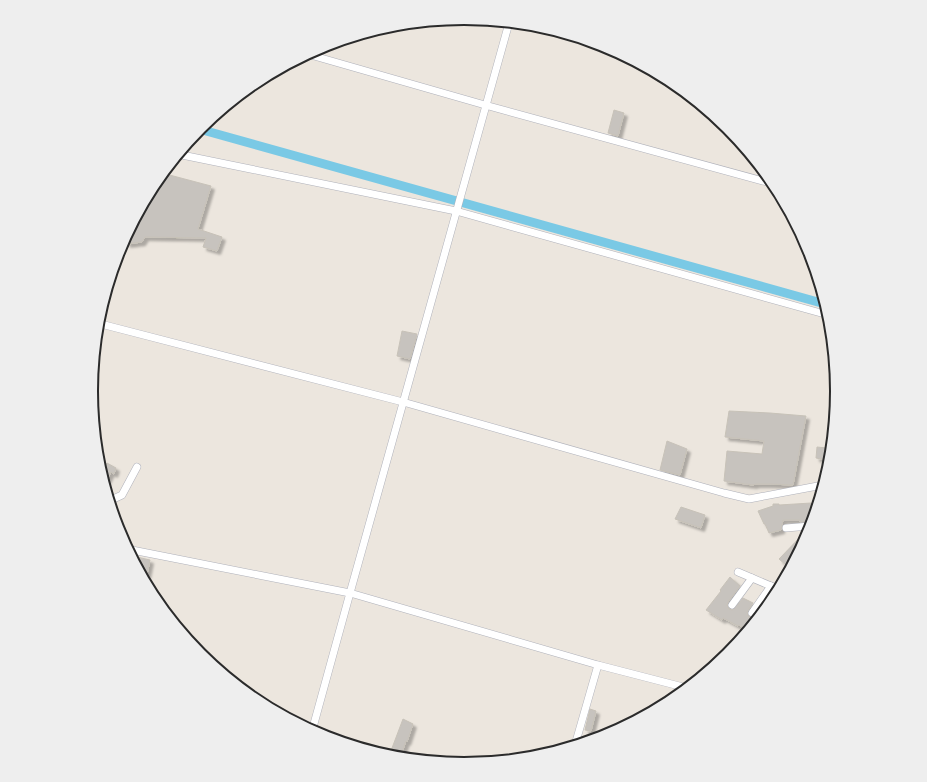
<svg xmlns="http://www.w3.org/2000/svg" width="927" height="782" viewBox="0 0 927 782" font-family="Commissioner,sans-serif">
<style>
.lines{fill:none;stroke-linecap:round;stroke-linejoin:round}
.canal{stroke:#7ac9e5;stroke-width:9}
.building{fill:#c7c3be;stroke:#c7c2b8;filter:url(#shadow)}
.street-casing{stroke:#afb1ba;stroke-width:8}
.street{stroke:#fff;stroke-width:7}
.rim{fill:none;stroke:#2b2b2b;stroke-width:2}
</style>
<defs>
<filter id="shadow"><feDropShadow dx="3.5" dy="3.5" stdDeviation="1" flood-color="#0004"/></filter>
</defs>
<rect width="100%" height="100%" fill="#ece6de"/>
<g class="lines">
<polyline class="canal" points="199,129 825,304"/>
</g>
<g class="building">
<polygon points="614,110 624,113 618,136 608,133"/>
<polygon points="162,173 211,186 198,229 222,237 217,251 203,247 206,238 145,237 142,242 127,244 126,235 130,227 135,227 138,213 153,184"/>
<polygon points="402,331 417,334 410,359 397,356"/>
<polygon points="729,411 770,413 806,416 793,485 769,484 756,484 753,485 724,481 727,451 762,454 764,441 725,437"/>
<polygon points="667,441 687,449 680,475 660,470"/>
<polygon points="817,447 827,448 826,460 816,458"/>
<polygon points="107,463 116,468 114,474 111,472 104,486 101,474"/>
<polygon points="811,503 811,506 817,506 812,521 800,522 800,520 783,520 781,530 769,533 765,524 764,524 758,511 773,506 773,504 779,504 779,505"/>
<polygon points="681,507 705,515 701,528 675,519"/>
<polygon points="806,531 809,531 798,553 786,565 779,559"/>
<polygon points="137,557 150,560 147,575 140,573 136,565"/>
<polygon points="730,577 740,586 728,602 727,605 729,609 732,610 734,609 743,598 753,603 747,612 748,615 749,617 754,617 761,608 764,610 747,630 739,625 738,626 723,618 722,620 706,610 721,591 720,590"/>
<polygon points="590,709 596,711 591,731 585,730"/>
<polygon points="403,719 413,724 407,742 406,741 400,758 389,756"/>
</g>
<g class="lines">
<defs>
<g id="street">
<polyline points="307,54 485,105 774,184"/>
<polyline points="177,154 456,211 828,315"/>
<polyline points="97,323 403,402 724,493 749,499 823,485"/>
<polyline points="109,501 122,495 137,467"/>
<polyline points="786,528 810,526"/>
<polyline points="128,551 132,550 350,593 598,665 687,688"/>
<polyline points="738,572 778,589"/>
<polyline points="732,605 752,578"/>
<polyline points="752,613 771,586"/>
<polyline points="312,731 350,593 509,23"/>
<polyline points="575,745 598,665"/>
</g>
</defs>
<use href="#street" class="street-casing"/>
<use href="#street" class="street"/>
</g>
<path d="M0 0H927V782H0ZM98 391a366 366 0 1 1 732 0a366 366 0 1 1-732 0Z" fill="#eee" fill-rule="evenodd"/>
<path class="rim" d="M98 391a366 366 0 1 1 732 0a366 366 0 1 1-732 0Z"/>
</svg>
